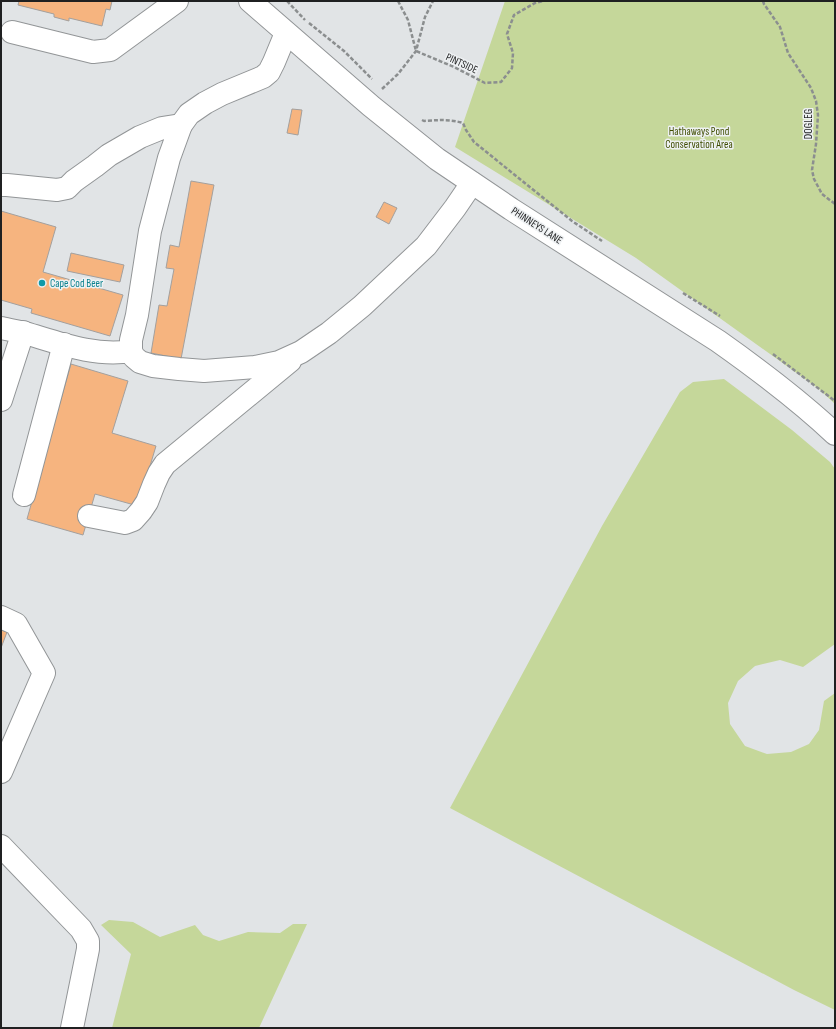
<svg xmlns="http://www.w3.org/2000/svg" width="836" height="1029" viewBox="0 0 836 1029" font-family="'Sofia Sans Condensed',sans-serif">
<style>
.green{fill:#c5d79a}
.building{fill:#f6b47f;stroke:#a3a09e}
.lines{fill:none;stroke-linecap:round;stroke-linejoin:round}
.minor-casing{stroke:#929597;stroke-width:24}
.major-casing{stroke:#929597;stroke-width:24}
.path{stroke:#8b8e8f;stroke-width:2.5;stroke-dasharray:4 2;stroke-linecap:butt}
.minor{stroke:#fff;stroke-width:22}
.major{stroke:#fff;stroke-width:22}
.culture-dot{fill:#0f9aa8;stroke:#eef1f3;stroke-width:1.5}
.labels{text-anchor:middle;stroke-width:3;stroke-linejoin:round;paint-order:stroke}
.street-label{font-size:11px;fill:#1f2021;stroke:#eef1f3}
.park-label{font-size:11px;fill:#3f4d00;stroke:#eef1f3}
.culture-label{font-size:11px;fill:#0d838f;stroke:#eef1f3;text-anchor:start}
</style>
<rect width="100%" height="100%" fill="#e1e4e6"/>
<g class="green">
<polygon points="505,1 835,1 835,404 819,389 636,258 455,147"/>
<polygon points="724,379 792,430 830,462 835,469 835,644 803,667 780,660 755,666 738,681 728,703 730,724 745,746 767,754 791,752 809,744 819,730 824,701 835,693 835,1010 794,990 450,808 602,526 680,392 693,382"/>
<polygon points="109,920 133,922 160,937 195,925 203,935 219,941 248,932 280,933 293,924 307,924 259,1028 112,1028 131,954 101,925"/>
</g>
<g class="building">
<polygon points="19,1 112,1 110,10 106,9 102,26 69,18 69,21 54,17 54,14 18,5"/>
<polygon points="292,109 302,110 298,135 287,133"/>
<polygon points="191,181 214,185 181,359 151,353 159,305 167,306 174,269 166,268 170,245 179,247"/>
<polygon points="384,202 397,208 389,224 376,217"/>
<polygon points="1,211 56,227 43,272 123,295 110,336 31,313 32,309 1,300"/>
<polygon points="71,253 124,265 120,282 67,271"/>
<polygon points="71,364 128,381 112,433 156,446 138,506 95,494 83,535 27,519"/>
<polygon points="1,630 7,632 1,648"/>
</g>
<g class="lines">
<defs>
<g id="minor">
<polyline points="12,32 93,52 110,50 177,1"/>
<polyline points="181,125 189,114 205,103 222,94 263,77 269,72 274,62 286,33"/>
<polyline points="1,185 7,185 57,190 67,188 74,181 95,166 109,155 140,137 162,128 181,125 169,158 150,231 137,315 131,340 131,351"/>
<path d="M 1,328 C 9,330 17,331 25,333 C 59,343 95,357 131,351 L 134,357 L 140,362 L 153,366 L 179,369 L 204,371 L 255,367 L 279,362 L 301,352 L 329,333 L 362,306 L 426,246 L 455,208 L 472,183"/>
<polyline points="1,400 23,332"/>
<polyline points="24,495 64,344"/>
<polyline points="89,516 125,523 133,520 141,511 147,502 154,484 159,473 165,464 290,361"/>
<polyline points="1,617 16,624 44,673 1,772"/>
<polyline points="1,846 81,929 88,941 88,949 72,1028"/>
</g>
<path id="major" d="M 250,1 L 371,106 L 437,159 L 511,209 L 718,341 C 759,370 799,400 835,434"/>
</defs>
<use href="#minor" class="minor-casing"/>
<use href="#major" class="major-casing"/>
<g class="path">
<polyline points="287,1 305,20"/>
<polyline points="398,1 408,20 416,51 454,67 485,83 501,82 512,68 513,53 507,34 514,15 535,3 543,1"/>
<polyline points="763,1 764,4 780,27 788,53 811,88 816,101 818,115 816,144 812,170 814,179 822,194 835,204"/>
<polyline points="309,23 344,51 372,79"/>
<polyline points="382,89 398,74 416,51 425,17 433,1"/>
<path d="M 422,120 L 424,121 C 438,120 450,119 463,123 L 466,130 L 474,142 L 572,221 L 602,241"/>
<polyline points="683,293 720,316"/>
<polyline points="773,354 835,401"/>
</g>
<use href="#minor" class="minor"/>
<use href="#major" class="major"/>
</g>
<circle class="culture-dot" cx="42" cy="283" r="4"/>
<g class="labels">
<g class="street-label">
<text transform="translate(462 63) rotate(25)" y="4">PINTSIDE</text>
<text transform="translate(808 124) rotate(-90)" y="4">DOGLEG</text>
<text transform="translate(537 225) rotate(33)" y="4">PHINNEYS LANE</text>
</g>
<g class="park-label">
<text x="699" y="135">Hathaways Pond<tspan x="699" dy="13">Conservation Area</tspan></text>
</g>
<g class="culture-label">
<text x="50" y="287">Cape Cod Beer</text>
</g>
</g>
<rect width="836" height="1029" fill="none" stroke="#1f2021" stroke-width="4"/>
</svg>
